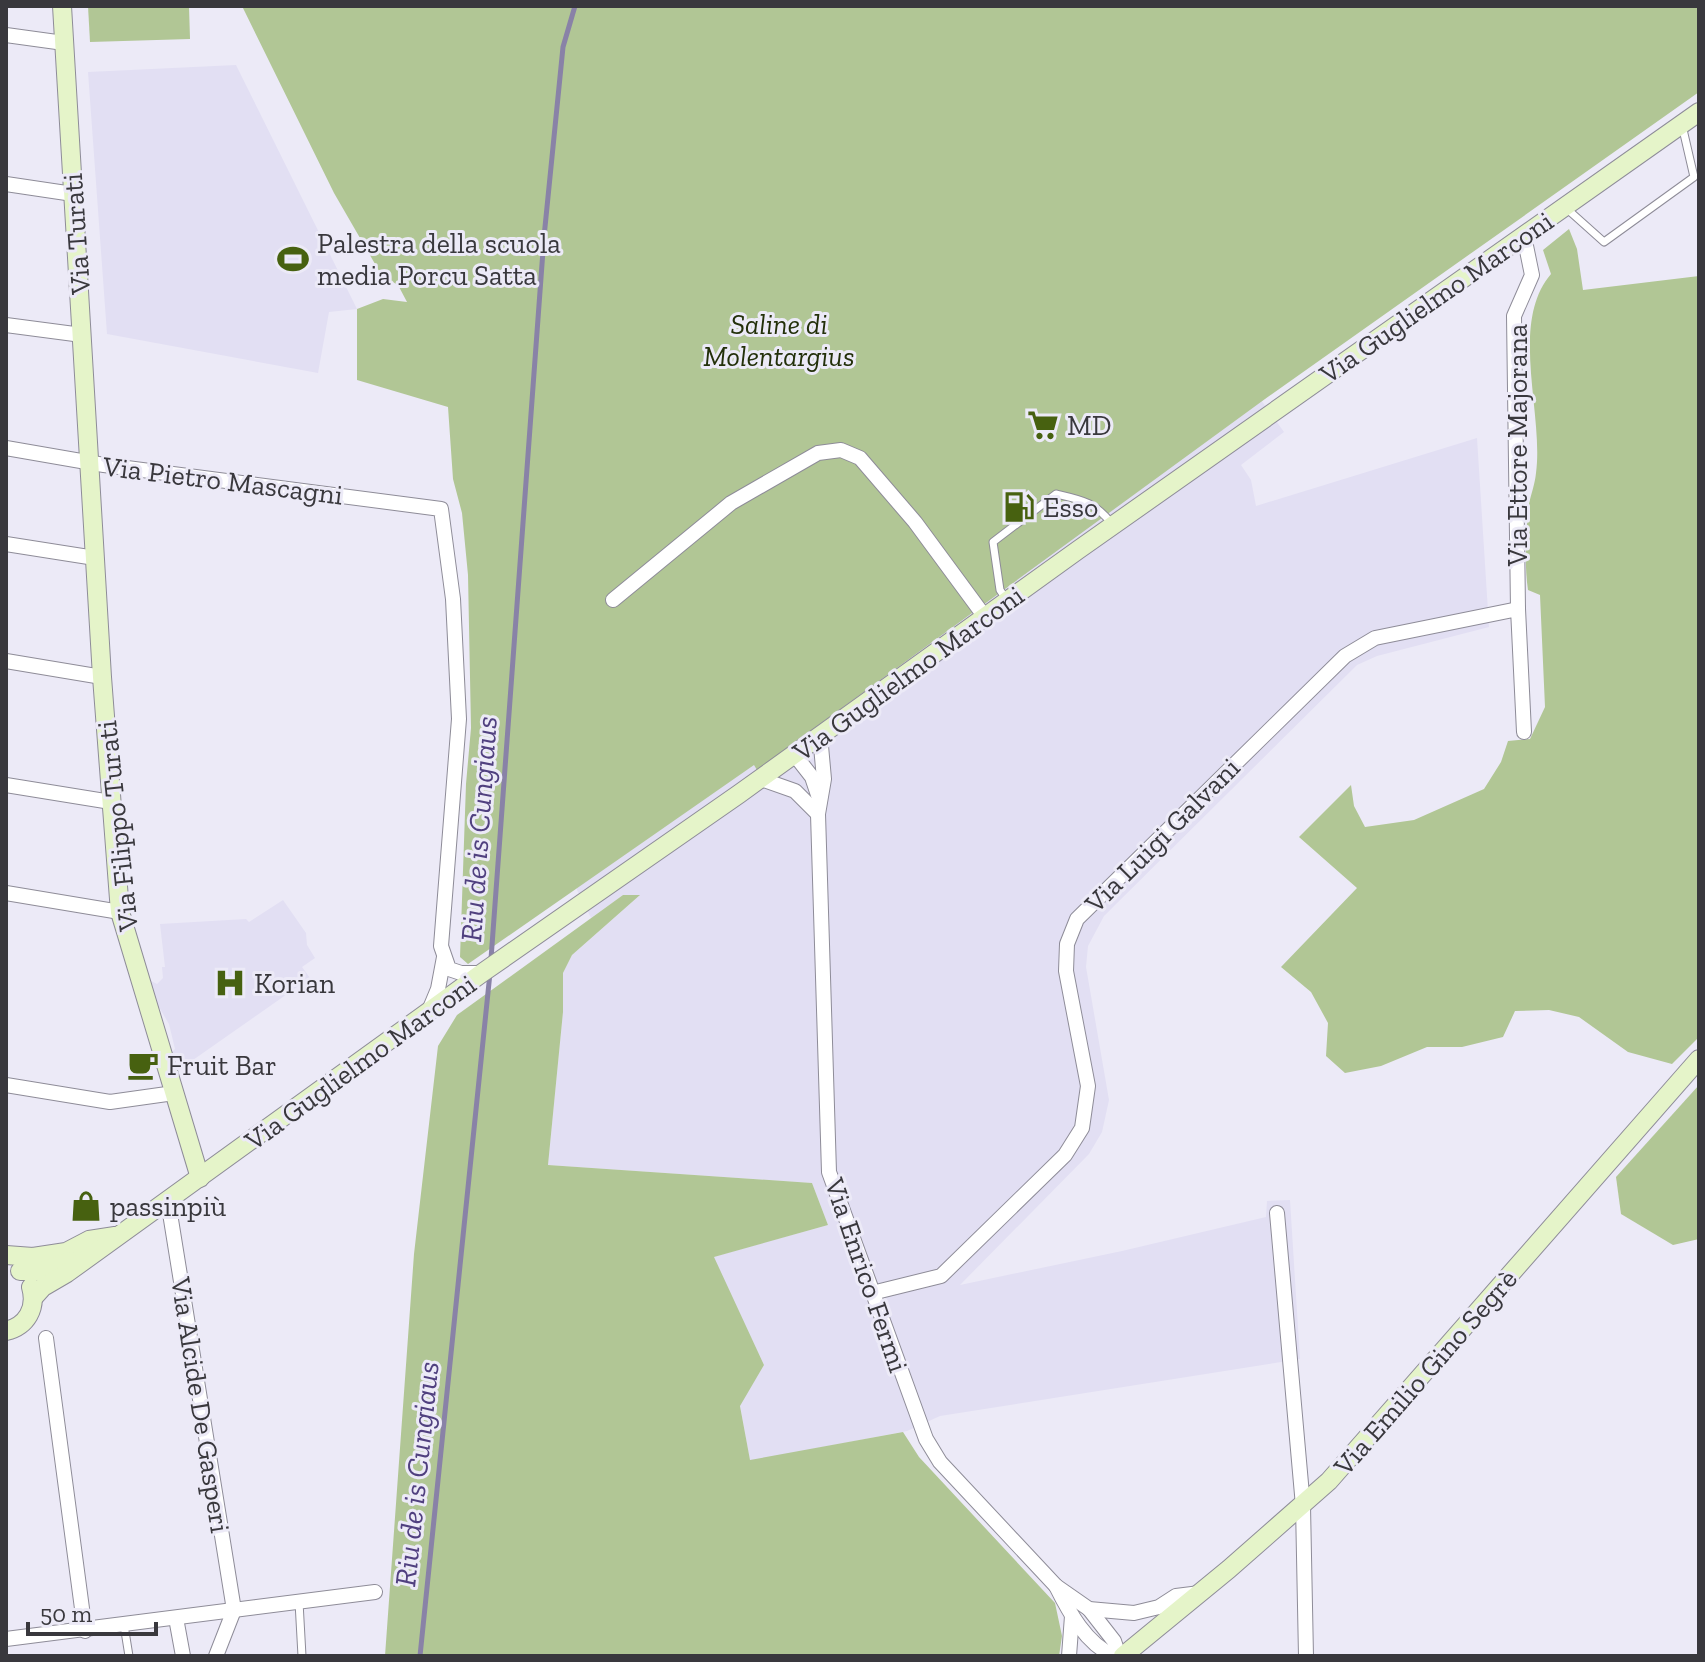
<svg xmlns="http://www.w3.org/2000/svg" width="1705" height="1662" viewBox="0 0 1705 1662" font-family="'Zilla Slab',serif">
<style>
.built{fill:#e2dff3}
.green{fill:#b1c695}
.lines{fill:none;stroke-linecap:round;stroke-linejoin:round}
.stream{stroke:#8982a7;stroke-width:5}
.lane-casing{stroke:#8e8c98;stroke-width:9}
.street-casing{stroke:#8e8c98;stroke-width:16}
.secondary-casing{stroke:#8e8c98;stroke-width:20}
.lane{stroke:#fff;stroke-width:7}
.street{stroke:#fff;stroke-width:14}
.secondary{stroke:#e5f4c9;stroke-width:18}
.labels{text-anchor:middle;stroke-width:6;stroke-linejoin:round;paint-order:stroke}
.street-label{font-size:28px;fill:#39383d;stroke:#eceaf7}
.poi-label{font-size:28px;fill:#39383d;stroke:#eceaf7;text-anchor:start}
.park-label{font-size:28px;font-style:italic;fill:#23300a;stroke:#eceaf7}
.water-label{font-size:30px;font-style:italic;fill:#50407f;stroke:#eceaf7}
</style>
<rect width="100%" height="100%" fill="#eceaf7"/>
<g class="built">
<polygon points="236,65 357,309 329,312 318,373 107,334 88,72"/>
<polygon points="1243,375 1284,432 1241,465 1251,480 1256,506 1477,438 1489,627 1377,656 1357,665 1104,916 1088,946 1086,967 1109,1100 1102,1132 1089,1154 960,1285 1122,1251 1266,1217 1267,1201 1290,1200 1300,1359 940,1416 907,1431 750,1461 740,1405 764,1365 713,1257 828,1225 812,1183 548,1165 563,1012 563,973 572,955 639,896 623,895 591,918 577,890 574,824"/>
<polygon points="283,900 306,933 307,945 315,958 302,967 310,978 183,1067 172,1052 175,1049 169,1024 156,1002 149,980 157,984 163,978 162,967 165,967 160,924 246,919 249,922"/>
</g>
<g class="green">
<polygon points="88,6 189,6 190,39 90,42"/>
<polygon points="242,6 1699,6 1699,92 1265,399 757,770 754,765 468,964 460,957 466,784 471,728 468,575 462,513 453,479 448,407 357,380 357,309 383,299 407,302 398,285 382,276 334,193"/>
<path d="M 1569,229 L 1577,249 L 1583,290 L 1699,276 L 1699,1037 L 1672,1064 L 1628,1052 L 1579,1017 L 1549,1010 L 1515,1011 L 1503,1037 L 1462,1047 L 1427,1047 L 1381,1066 L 1345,1073 L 1326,1056 L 1328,1023 L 1311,992 L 1281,967 L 1357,888 L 1299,837 L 1351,785 L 1354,806 L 1365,827 L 1414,820 L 1484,789 L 1501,762 L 1508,741 L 1530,739 L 1545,707 L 1540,595 L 1528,590 C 1524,563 1526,531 1529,504 C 1531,494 1535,484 1536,473 C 1544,414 1509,323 1551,274 L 1543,250 Z"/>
<polygon points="623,895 640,895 572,955 563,973 563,1012 548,1165 812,1183 828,1225 714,1257 764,1365 740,1406 750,1460 903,1432 919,1457 1055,1603 1062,1636 1059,1656 385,1656 414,1254 438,1046 457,1015"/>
<polygon points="1699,1085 1699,1239 1673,1245 1621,1214 1616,1177"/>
</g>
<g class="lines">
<g class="stream">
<polyline points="491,959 544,237 563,47 575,6"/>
<polyline points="420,1656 490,973"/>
</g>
<defs>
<g id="lane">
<polyline points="1566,208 1604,242 1694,177 1682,125"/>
<path d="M 1006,599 L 1000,590 L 993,542 L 1056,494 C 1082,500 1095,502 1112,524"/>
<polyline points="299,1602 302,1656"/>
<polyline points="124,1625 129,1656"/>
</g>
<g id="street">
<polyline points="6,35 64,43"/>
<polyline points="6,184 73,194"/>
<polyline points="6,325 82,335"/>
<polyline points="6,448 104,465 441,509 453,599 459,719 441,946 449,969 461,973 482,973"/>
<polyline points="6,544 95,558"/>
<polyline points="613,600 731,503 818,453 841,450 860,458 915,522 985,617"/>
<polyline points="1518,609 1514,316 1532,275 1524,236"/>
<polyline points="6,661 102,677"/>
<polyline points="820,735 824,779 818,814 829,1172 926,1439 940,1462 1056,1586 1089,1609 1134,1613 1159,1607 1176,1596 1200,1593"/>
<polyline points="794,754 812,777 819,798"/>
<polyline points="761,779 795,791 818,814"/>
<polyline points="6,785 111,802"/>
<polyline points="6,893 120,912"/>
<polyline points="428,1013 438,989 444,957"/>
<polyline points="6,1085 110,1102 174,1093"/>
<polyline points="168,1201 234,1610 216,1656"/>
<polyline points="1277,1213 1303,1506 1306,1656"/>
<polyline points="872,1293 941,1276 1065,1155 1082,1128 1088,1086 1066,971 1067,944 1077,919 1345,656 1375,638 1518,609 1524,732"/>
<polyline points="46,1338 85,1631"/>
<path d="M 1056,1586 C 1069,1612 1086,1644 1114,1656"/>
<polyline points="1089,1609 1114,1641 1119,1656"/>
<polyline points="176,1618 183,1656"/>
<polyline points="6,1639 375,1592"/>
<polyline points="1069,1656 1072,1616"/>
</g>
<g id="secondary">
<polyline points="62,6 102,677 120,912 200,1178"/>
<polyline points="6,1255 33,1257 66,1252 89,1240 115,1236"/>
<polyline points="20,1271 42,1271 70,1261"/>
<polyline points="34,1297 43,1287 67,1273 482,973 739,794 1078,550 1699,112"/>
<path d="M 6,1331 C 27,1326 37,1308 31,1287"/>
<polyline points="1123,1656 1229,1569 1329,1481 1699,1059"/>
</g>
</defs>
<use href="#lane" class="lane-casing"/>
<use href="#street" class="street-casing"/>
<use href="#secondary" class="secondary-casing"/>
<use href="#lane" class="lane"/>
<use href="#street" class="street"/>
<use href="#secondary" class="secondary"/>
</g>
<defs>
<symbol id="stadium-bare" viewBox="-9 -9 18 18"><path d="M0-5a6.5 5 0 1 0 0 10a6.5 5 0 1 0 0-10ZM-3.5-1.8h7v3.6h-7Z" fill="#476110" stroke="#eceaf7" stroke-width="2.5" paint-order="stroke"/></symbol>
<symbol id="supermarket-bare" viewBox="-9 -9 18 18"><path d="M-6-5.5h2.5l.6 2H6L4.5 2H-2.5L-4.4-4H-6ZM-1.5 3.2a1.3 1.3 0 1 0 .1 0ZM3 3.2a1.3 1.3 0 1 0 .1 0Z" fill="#476110" stroke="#eceaf7" stroke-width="2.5" paint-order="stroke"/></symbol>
<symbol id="fuel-bare" viewBox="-9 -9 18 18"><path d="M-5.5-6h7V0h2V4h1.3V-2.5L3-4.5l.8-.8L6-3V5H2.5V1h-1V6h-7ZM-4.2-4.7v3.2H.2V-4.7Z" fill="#476110" stroke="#eceaf7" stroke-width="2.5" paint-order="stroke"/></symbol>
<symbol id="hospital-bare" viewBox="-9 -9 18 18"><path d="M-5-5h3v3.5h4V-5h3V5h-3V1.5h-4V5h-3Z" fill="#476110" stroke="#eceaf7" stroke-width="2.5" paint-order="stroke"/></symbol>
<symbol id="cafe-bare" viewBox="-9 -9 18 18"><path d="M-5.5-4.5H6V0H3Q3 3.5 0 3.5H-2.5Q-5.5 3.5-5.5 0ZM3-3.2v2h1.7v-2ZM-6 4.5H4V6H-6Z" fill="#476110" stroke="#eceaf7" stroke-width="2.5" paint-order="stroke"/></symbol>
<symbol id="shop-bare" viewBox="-9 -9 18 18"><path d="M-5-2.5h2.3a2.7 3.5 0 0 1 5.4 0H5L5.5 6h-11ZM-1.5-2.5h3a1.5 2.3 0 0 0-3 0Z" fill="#476110" stroke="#eceaf7" stroke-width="2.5" paint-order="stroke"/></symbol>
</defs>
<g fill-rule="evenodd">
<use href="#stadium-bare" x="271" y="237" width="44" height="44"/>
<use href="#supermarket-bare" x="1021" y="403" width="44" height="44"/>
<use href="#fuel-bare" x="997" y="485" width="44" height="44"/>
<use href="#hospital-bare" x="208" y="961" width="44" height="44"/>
<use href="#cafe-bare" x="121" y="1043" width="44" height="44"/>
<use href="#shop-bare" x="64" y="1184" width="44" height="44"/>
</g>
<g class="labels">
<g class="street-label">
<text transform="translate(76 234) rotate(-94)" y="10">Via Turati</text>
<text transform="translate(1436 297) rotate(-35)" y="10">Via Guglielmo Marconi</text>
<text transform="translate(1517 445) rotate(-90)" y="10">Via Ettore Majorana</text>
<text transform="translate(223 480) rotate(7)" y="10">Via Pietro Mascagni</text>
<text transform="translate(908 673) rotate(-36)" y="10">Via Guglielmo Marconi</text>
<text transform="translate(117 826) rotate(-96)" y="10">Via Filippo Turati</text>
<text transform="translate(1162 835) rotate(-45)" y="10">Via Luigi Galvani</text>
<text transform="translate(360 1062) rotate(-36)" y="10">Via Guglielmo Marconi</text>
<text transform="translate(867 1275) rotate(71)" y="10">Via Enrico Fermi</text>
<text transform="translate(1425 1372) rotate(-49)" y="10">Via Emilio Gino Segrè</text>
<text transform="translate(201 1405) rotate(81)" y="10">Via Alcide De Gasperi</text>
</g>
<g class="poi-label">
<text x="317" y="253">Palestra della scuola<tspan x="317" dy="32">media Porcu Satta</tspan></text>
<text x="1067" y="435">MD</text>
<text x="1043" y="517">Esso</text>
<text x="254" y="993">Korian</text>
<text x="167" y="1075">Fruit Bar</text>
<text x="110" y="1216">passinpiù</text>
</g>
<g class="park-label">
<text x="779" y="334">Saline di<tspan x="779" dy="32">Molentargius</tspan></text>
</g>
<g class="water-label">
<text transform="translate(479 829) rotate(-86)" y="10">Riu de is Cungiaus</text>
<text transform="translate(417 1474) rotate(-84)" y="10">Riu de is Cungiaus</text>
</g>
</g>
<rect width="1705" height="1662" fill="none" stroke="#39383d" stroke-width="16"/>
<path d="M28 1622v12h128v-12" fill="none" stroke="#39383d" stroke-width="4"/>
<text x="40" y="1622" font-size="24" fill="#39383d" stroke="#eceaf7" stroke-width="6" paint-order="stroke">50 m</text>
</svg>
